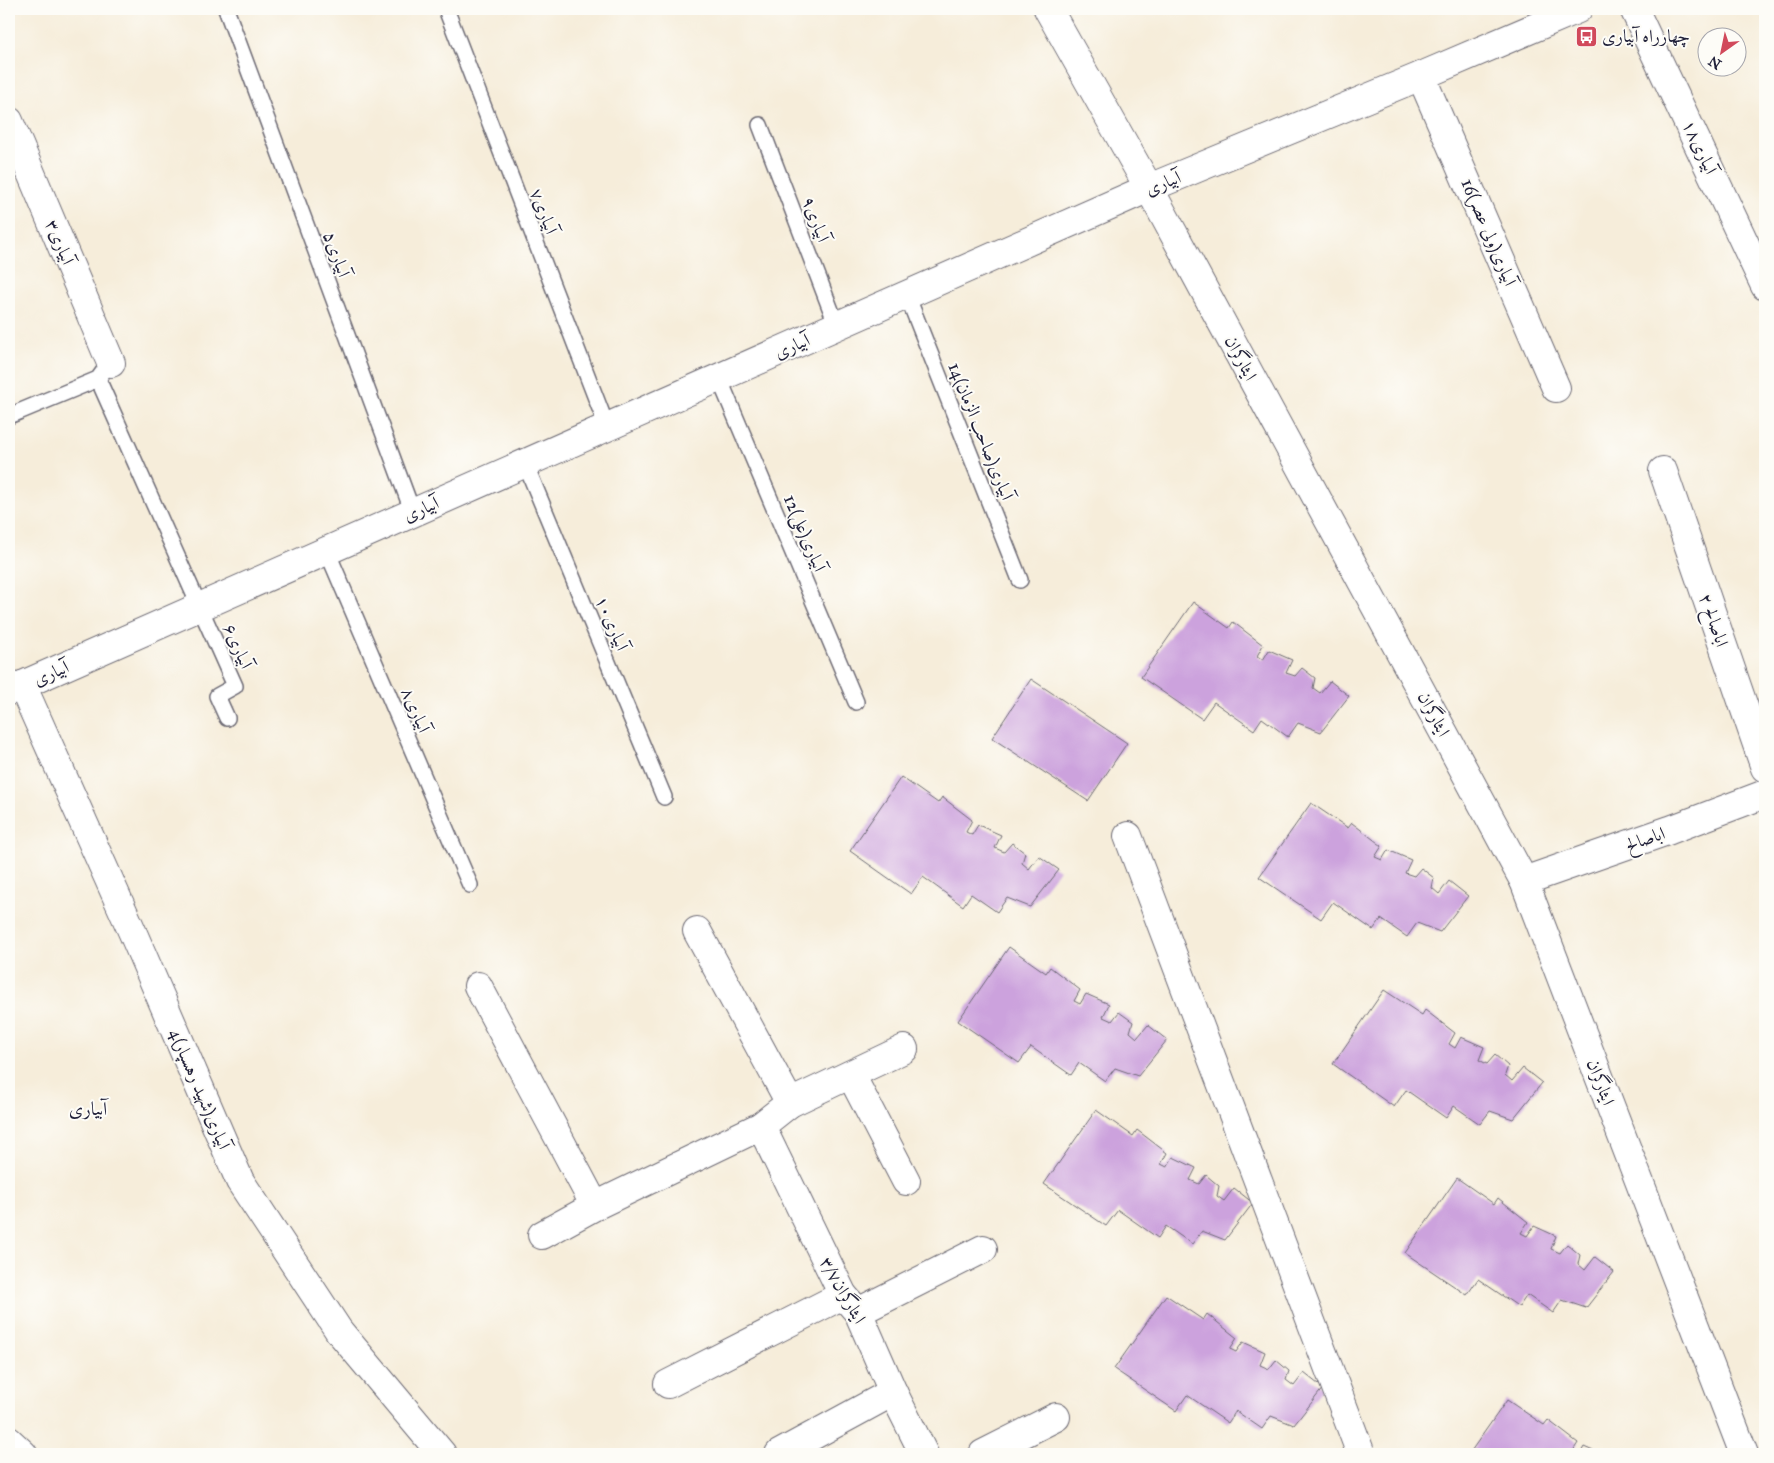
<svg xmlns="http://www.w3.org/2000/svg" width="1774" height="1463" viewBox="0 0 1774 1463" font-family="'IM FELL Great Primer',Amiri,serif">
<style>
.building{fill:#cca2dd}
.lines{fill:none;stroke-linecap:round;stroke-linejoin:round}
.service-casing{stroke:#6c6973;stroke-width:18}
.minor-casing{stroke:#6c6973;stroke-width:30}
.tertiary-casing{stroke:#6c6973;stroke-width:30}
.service{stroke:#fff;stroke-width:15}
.minor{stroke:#fff;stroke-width:28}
.tertiary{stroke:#fff;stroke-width:28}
.labels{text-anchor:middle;stroke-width:4;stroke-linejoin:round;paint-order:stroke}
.poi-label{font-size:18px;fill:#22223b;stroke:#fdfcf7;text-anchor:start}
.street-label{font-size:18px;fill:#22223b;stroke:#fdfcf7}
.neighbourhood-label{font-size:19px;fill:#22223b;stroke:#fdfcf7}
</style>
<rect width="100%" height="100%" fill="#fdfcf7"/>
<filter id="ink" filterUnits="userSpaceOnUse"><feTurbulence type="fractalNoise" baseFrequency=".02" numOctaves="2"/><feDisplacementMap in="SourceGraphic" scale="10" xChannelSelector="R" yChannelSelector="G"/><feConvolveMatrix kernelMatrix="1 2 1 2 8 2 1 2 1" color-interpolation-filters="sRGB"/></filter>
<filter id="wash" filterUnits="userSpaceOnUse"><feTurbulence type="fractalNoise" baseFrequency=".0096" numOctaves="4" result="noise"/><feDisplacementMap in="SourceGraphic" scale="20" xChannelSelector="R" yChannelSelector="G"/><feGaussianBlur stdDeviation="1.12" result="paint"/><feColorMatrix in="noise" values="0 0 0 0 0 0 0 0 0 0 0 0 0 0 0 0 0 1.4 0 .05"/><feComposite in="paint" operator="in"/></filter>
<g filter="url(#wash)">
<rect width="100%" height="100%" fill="#f6edda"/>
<g id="blocks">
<g class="building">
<polygon points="1193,602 1229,628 1233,622 1263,645 1257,656 1263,660 1269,650 1292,660 1286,673 1295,676 1302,668 1315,678 1313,688 1320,693 1330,681 1349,696 1321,732 1298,723 1288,737 1262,718 1254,730 1214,702 1202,719 1141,677"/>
<polygon points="1031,679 1127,743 1088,801 992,738"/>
<polygon points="901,777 938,803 942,797 972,820 966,832 972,835 978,825 1001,835 995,848 1004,852 1012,843 1025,853 1022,863 1029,869 1039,856 1059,870 1030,907 1007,898 997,912 971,894 963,906 923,877 911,894 850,851"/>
<polygon points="1311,803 1348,828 1352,823 1382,846 1375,857 1382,860 1388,850 1411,860 1405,873 1414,876 1421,868 1434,878 1432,888 1439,894 1449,881 1468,896 1440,932 1417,923 1407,937 1381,919 1373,930 1333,902 1321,919 1259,877"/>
<polygon points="1009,947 1046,973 1050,967 1080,990 1074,1001 1080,1004 1086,994 1109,1004 1103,1017 1112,1021 1119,1012 1133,1022 1130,1032 1137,1038 1148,1025 1167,1040 1138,1076 1115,1068 1105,1081 1079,1063 1071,1075 1031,1047 1019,1063 958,1021"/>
<polygon points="1384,990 1422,1015 1425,1010 1455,1033 1449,1044 1455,1048 1461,1037 1484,1047 1479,1060 1487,1064 1495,1055 1508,1066 1505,1075 1512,1081 1523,1068 1542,1083 1513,1119 1490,1111 1480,1124 1454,1106 1446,1118 1406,1090 1394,1107 1333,1064"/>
<polygon points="1096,1110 1133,1136 1137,1130 1167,1153 1161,1164 1167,1167 1173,1157 1196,1168 1190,1180 1199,1184 1206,1175 1219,1186 1217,1196 1224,1201 1234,1188 1253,1203 1225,1240 1202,1231 1192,1244 1166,1226 1158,1238 1118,1210 1106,1226 1044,1184"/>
<polygon points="1457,1178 1494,1204 1498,1198 1528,1222 1521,1233 1527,1236 1534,1226 1556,1236 1551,1249 1560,1253 1567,1244 1580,1255 1578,1264 1585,1270 1595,1257 1614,1272 1586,1308 1562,1300 1553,1313 1527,1295 1519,1307 1478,1279 1467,1295 1405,1253"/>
<polygon points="1166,1295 1203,1320 1207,1314 1237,1338 1230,1349 1236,1352 1243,1342 1265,1352 1260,1365 1269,1369 1276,1360 1289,1371 1286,1380 1294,1386 1304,1373 1323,1388 1294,1425 1271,1416 1262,1429 1236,1411 1228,1423 1187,1395 1176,1411 1114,1369"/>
<polygon points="1507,1400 1544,1425 1548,1420 1578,1443 1571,1454 1469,1454"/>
<polygon points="1584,1447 1600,1454 1580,1454"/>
</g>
</g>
</g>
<g filter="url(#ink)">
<use href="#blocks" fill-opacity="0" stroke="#6c6973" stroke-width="1"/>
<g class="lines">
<defs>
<g id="service">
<polyline points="226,9 413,513"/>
<polyline points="446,9 607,427"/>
<polyline points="760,125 837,326"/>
<polyline points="907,295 1020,580"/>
<polyline points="719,378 856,702"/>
<polyline points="98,379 235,686 217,696 227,718"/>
<polyline points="9,416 98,379 103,372"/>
<polyline points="525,463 664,797"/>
<polyline points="327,551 470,885"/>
</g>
<g id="minor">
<polyline points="1634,9 1765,286"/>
<polyline points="1421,76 1556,388"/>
<polyline points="9,121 111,363"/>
<polyline points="1663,471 1765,768"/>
<polyline points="22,685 132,931 240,1181 339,1331 442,1454"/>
<polyline points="1128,836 1361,1454"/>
<polyline points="1524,881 1670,830 1765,794"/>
<polyline points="697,931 790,1103"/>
<polyline points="478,986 595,1206"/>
<polyline points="851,1075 906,1181"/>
<polyline points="761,1126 843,1295 858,1312 893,1392 924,1454"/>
<polyline points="542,1235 595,1206 761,1126 790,1103 904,1049"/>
<polyline points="858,1312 983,1249"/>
<polyline points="668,1384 843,1295"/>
<polyline points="779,1454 893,1392"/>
<polyline points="983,1454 1056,1417"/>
</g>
<g id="tertiary">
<polyline points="1048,9 1149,188 1524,881 1744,1454"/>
<polyline points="9,691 1149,188 1421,76 1578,9"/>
<polyline points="9,1441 23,1454"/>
</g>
</defs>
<use href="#service" class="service-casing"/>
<use href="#minor" class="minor-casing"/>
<use href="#tertiary" class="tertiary-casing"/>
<use href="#service" class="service"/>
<use href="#minor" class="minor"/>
<use href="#tertiary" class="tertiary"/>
</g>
</g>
<defs>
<symbol id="bus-square" viewBox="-11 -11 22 22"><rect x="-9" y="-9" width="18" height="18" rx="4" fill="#d1495b" stroke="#fdfcf7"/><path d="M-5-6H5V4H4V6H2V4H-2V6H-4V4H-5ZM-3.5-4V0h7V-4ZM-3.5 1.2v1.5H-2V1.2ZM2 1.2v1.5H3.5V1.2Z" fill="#fff"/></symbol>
</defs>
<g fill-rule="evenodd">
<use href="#bus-square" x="1574" y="24" width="25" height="25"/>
</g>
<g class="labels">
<g class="poi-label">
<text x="1602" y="42">چهارراه آبیاری</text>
</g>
<g class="street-label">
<text transform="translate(1700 147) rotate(65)" y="6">آبیاری۱۸</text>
<text transform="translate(1163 183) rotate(-23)" y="6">آبیاری</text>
<text transform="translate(544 211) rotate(69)" y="6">آبیاری۷</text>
<text transform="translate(816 219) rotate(69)" y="6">آبیاری۹</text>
<text transform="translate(1489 232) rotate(67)" y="6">16آبیاری(ولی عصر)</text>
<text transform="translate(60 242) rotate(67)" y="6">آبیاری۳</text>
<text transform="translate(337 254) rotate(70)" y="6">آبیاری۵</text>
<text transform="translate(792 346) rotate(-24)" y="6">آبیاری</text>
<text transform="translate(1241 358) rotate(62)" y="6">ایثارگران</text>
<text transform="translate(981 431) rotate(68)" y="6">14آبیاری(صاحب الزمان)</text>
<text transform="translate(421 509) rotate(-24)" y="6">آبیاری</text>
<text transform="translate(805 533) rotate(67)" y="6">12آبیاری(علی)</text>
<text transform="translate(1714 620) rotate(71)" y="6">اباصالح ۲</text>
<text transform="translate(612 623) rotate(67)" y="6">آبیاری۱۰</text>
<text transform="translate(238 646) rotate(66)" y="6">آبیاری۶</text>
<text transform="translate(51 673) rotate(-24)" y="6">آبیاری</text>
<text transform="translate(416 710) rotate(67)" y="6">آبیاری۸</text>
<text transform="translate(1434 714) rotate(62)" y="6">ایثارگران</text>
<text transform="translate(1645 839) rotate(-19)" y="6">اباصالح</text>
<text transform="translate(1601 1082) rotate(69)" y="6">ایثارگران</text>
<text transform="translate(200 1089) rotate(67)" y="6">4آبیاری(شهید رهسپار)</text>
<text transform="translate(843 1290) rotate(60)" y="6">ایثارگران۳/۷</text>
</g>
<g class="neighbourhood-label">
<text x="88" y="1115">آبیاری</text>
</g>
</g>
<rect width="1774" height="1463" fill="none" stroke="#fdfcf7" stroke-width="30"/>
<g transform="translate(1722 52) rotate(213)"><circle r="24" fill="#fdfcf7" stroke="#a5a5ac"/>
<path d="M0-4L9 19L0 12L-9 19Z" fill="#d1495b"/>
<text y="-8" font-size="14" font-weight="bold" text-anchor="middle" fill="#22223b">N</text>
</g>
</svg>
